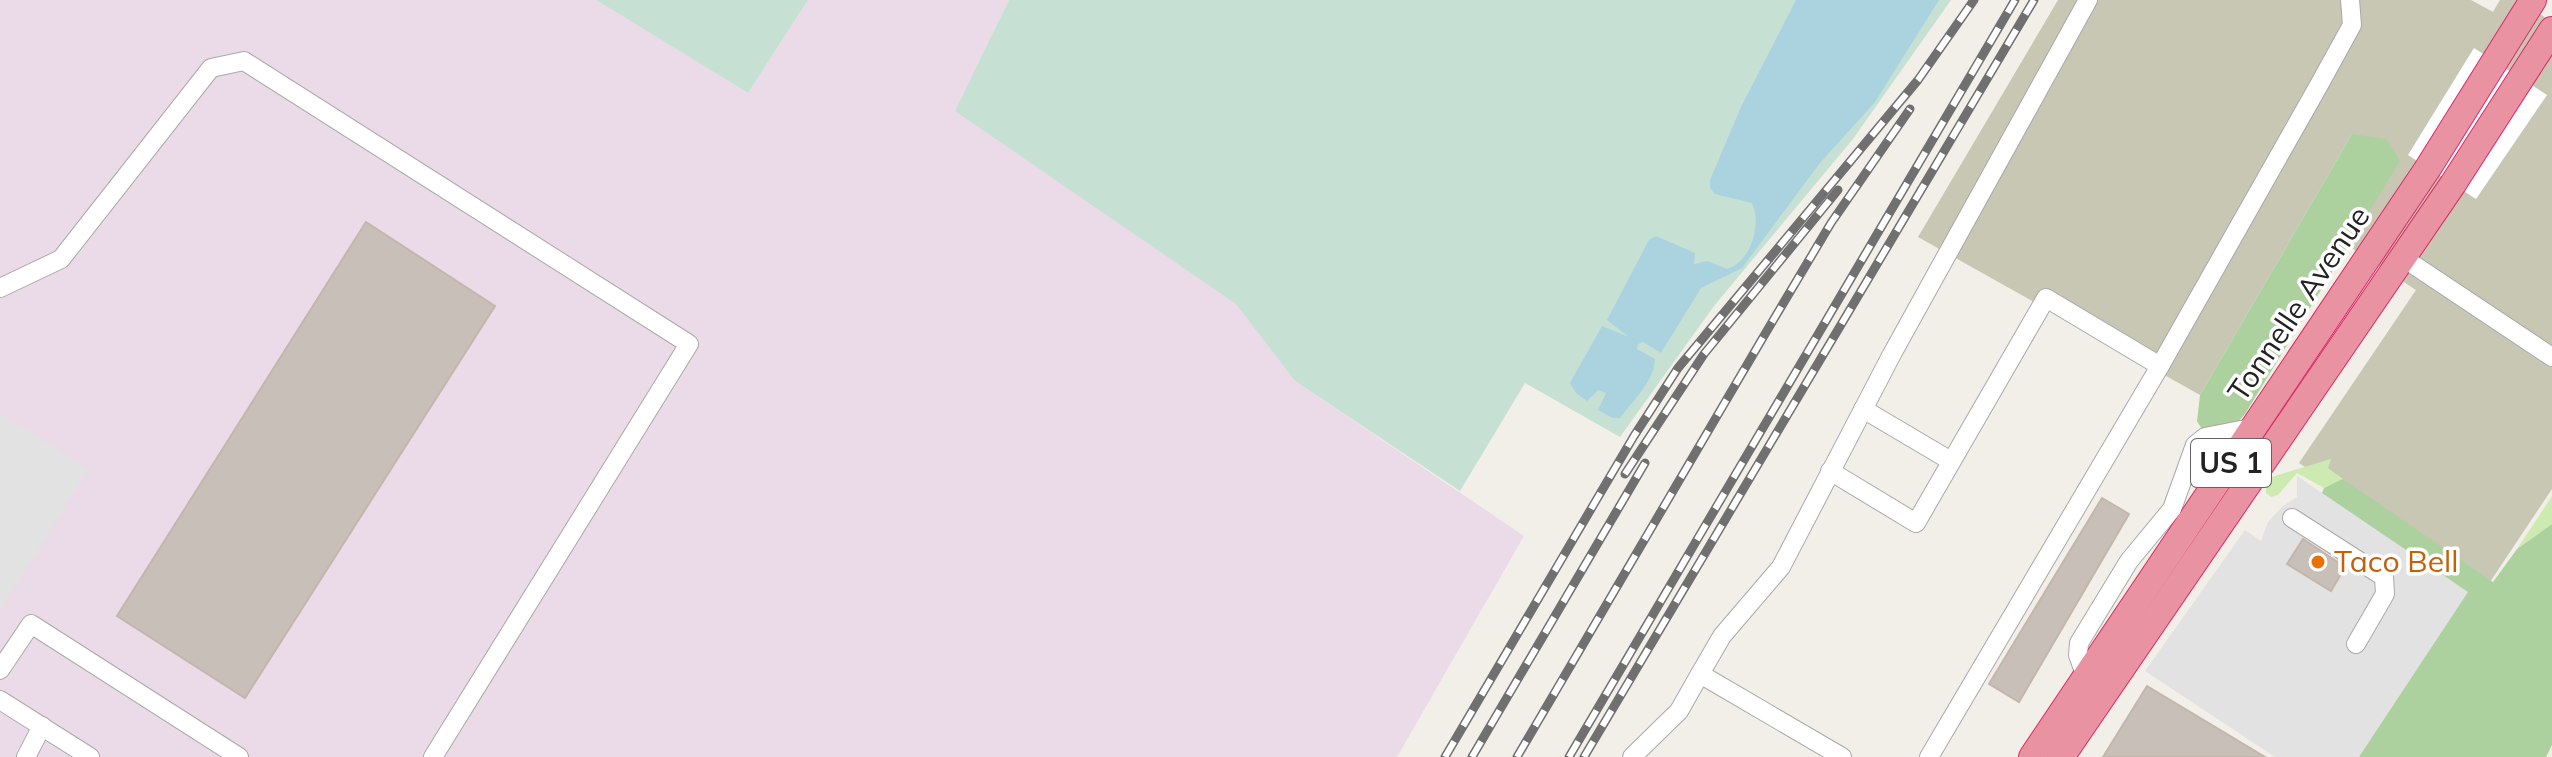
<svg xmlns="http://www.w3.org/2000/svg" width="2552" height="757" viewBox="0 0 2552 757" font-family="Mulish,sans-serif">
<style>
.industrial{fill:#ebdbe8}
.construction{fill:#c7c7b4}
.grass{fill:#cdebb0}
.forest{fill:#add19e}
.wetland{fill:#c6e0d4}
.parking{fill:#e2e2e2}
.water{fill:#aad3df}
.pier{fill:#fff}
.building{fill:#c7bfb8;stroke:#c4b6ab;stroke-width:2}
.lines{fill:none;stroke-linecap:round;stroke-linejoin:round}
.minor-casing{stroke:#a9a9a9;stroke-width:20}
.highway-casing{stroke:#dc2a67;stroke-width:28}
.minor{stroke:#fff;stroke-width:18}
.highway{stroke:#e892a2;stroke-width:26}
.rail-casing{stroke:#707070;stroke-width:9}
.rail{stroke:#fff;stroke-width:6;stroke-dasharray:18;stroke-linecap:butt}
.food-dot{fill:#e8710a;stroke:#fff;stroke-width:3}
.labels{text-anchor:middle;stroke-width:7;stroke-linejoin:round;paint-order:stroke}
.shield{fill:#fff;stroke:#646464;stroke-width:2}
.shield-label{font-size:28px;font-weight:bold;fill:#222}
.street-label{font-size:30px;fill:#222;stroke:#fff}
.food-label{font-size:30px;fill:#c56008;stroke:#fff;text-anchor:start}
</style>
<rect width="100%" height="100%" fill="#f2efe9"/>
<polygon class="industrial" points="0,0 596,0 748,93 808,0 1009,0 956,111 1237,304 1295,381 1524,536 1397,757 0,757"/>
<polygon class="construction" points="2058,0 2471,0 2493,12 2500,0 2519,0 2552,22 2552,489 2486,588 2299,463 2416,290 2344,243 2352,134 2200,395 1918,237"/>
<g class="grass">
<polygon points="2331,459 2328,468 2343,479 2324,488 2297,473 2278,495 2271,497 2266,493 2266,483 2271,477"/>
<polygon points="2552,496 2552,524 2517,549"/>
</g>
<g class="forest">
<polygon points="2352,134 2386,139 2400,161 2245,414 2237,423 2203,431 2197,421 2200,395"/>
<polygon points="2343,479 2493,582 2517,549 2552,524 2552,745 2546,757 2358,757 2322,493 2324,488"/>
</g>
<g class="wetland">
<polygon points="596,0 808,0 748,93"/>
<polygon points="1009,0 1951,0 1853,139 1714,306 1620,437 1525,383 1460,491 1295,381 1236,304 955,111"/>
</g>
<g class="parking">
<polygon points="0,413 89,469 0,610"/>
<polygon points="2297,476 2468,592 2359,757 2275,757 2145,671 2245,530 2261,541 2268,522 2283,506 2297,497"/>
</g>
<path class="water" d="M 1796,0 L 1939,0 L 1875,102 L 1820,163 L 1742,268 L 1701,288 L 1661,353 L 1643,342 L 1638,344 L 1637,349 L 1655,359 C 1654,382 1633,400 1620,418 L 1613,418 L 1598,410 L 1606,393 L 1598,390 L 1587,401 L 1576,393 L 1570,383 L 1602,326 L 1629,337 L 1607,320 L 1649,240 L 1656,236 L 1695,253 L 1694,264 L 1707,261 L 1727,269 C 1751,262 1762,224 1752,203 L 1715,194 L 1710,188 L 1710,180 L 1741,107 Z"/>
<polygon class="pier" points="2474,48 2547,95 2476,199 2408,155"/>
<g class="building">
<polygon points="366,222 495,306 245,698 117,616"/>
<polygon points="2102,498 2129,514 2019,702 1989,684"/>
<polygon points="2303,539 2345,567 2331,591 2287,564"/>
<polygon points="2147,686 2265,757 2103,757"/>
</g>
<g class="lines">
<defs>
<g id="minor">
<polyline points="2402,257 2552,357"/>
<polyline points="0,288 61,259 211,68 244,61 689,344 433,757"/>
<polyline points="1863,409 1951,461"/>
<polyline points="1830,471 1916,523 2046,298 2160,366"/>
<polyline points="2292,518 2384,577 2385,594 2356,644"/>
<polyline points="0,670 31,624 239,757"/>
<polyline points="1700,674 1722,636 1781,567 1892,354 2088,0"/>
<polyline points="2086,677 2078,655 2079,643 2129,561 2172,509 2195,445 2205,437 2256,427"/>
<polyline points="0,700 90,757"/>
<polyline points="26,757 42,726"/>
<polyline points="1632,757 1679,711 1700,674 1842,757"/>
<polyline points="1929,757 2160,366 2319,85 2352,25 2350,0"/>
</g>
<g id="highway">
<polyline points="2032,757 2428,168 2533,0"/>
<polyline points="2061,757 2453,184 2552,30"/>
</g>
</defs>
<use href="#minor" class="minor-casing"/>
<use href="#highway" class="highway-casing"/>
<use href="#minor" class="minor"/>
<use href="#highway" class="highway"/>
<defs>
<g id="rail">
<polyline points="1625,474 1704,354 1838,190"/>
<polyline points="1445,757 1634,436 1678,368 1918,80 1974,0"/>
<polyline points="1472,757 1645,463"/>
<polyline points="1517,757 1768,329 1831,223 1910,109"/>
<polyline points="1569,757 2015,0"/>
<polyline points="1584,757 2034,0"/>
</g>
</defs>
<use href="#rail" class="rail-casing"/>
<use href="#rail" class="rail"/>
</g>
<circle class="food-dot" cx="2318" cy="562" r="8"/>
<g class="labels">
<rect class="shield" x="2191" y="439" width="80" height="48" rx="6"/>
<g class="shield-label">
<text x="2231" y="473">US 1</text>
</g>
<g class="street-label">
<text transform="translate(2299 304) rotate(-56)" y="10">Tonnelle Avenue</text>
</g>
<g class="food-label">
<text x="2334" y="572">Taco Bell</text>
</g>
</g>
</svg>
